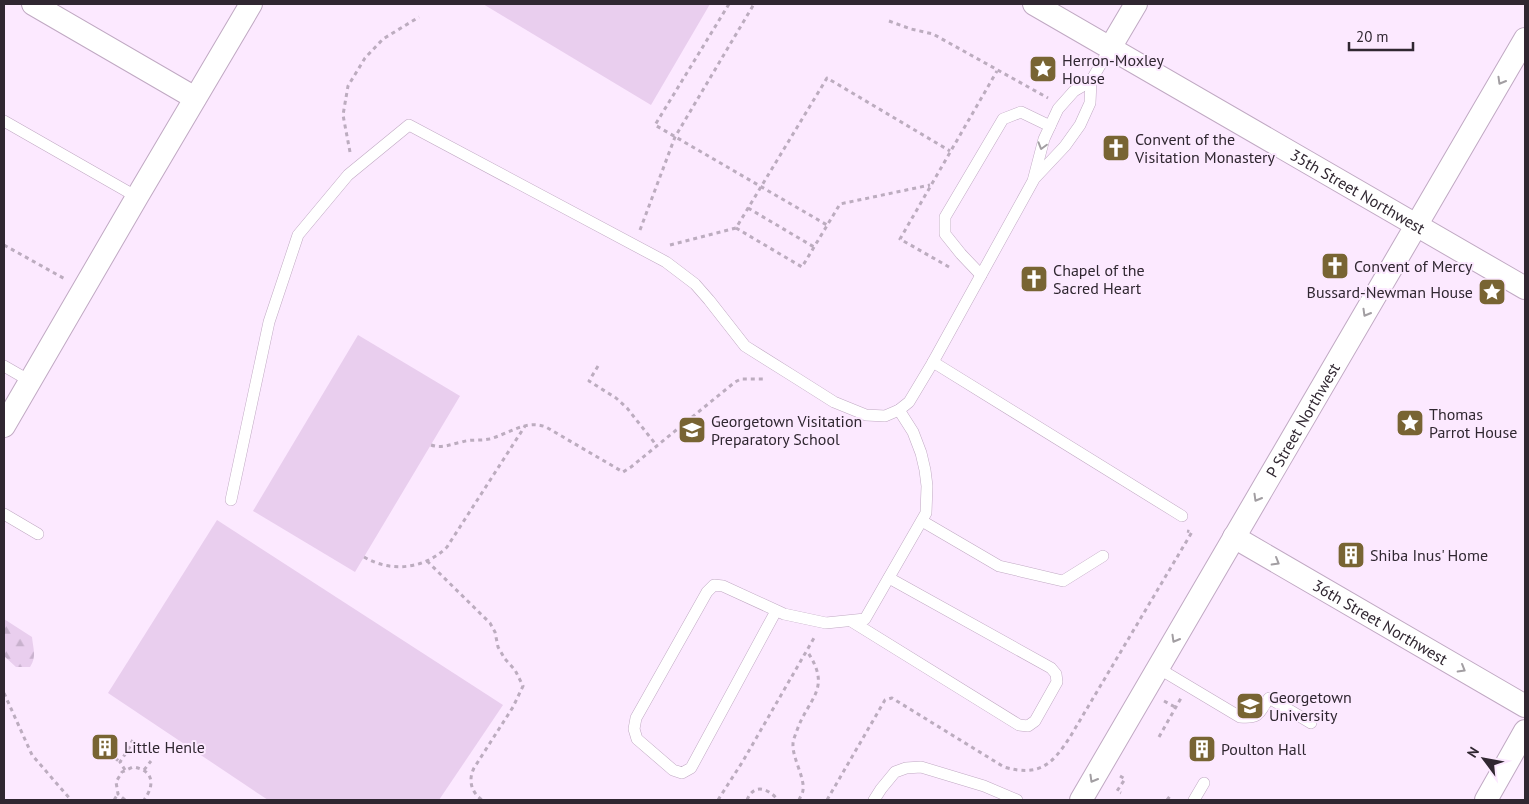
<svg xmlns="http://www.w3.org/2000/svg" width="1529" height="804" viewBox="0 0 1529 804" font-family="'PT Sans',sans-serif">
<style>
.green{fill:#e9ceee}
.forest{fill:url(#forest-firs)}
.lines{fill:none;stroke-linecap:round;stroke-linejoin:round}
.lane-casing{stroke:#c0a9c3;stroke-width:12}
.street-casing{stroke:#c0a9c3;stroke-width:24}
.path{stroke:#bcacbf;stroke-width:3;stroke-dasharray:4 4;stroke-linecap:butt}
.lane{stroke:#fff;stroke-width:11}
.street{stroke:#fff;stroke-width:22}
.oneway{stroke:#a29ea2}
.labels{text-anchor:middle;stroke-width:4;stroke-linejoin:round;paint-order:stroke}
.poi-label{font-size:16px;fill:#302731;stroke:#fce9ff;text-anchor:start}
.street-label{font-size:16px;fill:#302731;stroke:#fce9ff}
</style>
<defs>
<pattern id="forest-firs" width="22" height="20" patternUnits="userSpaceOnUse" patternTransform="scale(1.25)"><rect width="22" height="20" fill="#e9ceee"/><path d="M5 1l3.5 6h-7zM16 11l3.5 6h-7z" fill="#c8b1cd"/></pattern>
</defs>
<rect width="100%" height="100%" fill="#fce9ff"/>
<g class="green">
<polygon points="483,4 710,4 651,105"/>
<polygon points="358,335 460,396 355,572 253,511"/>
<polygon points="217,520 503,705 439,800 268,800 108,693"/>
</g>
<path class="forest" d="M 4,619 L 32,637 C 33,648 37,657 30,667 L 16,667 L 4,656 Z"/>
<g class="lines">
<defs>
<g id="lane">
<polyline points="4,121 137,197"/>
<polyline points="1034,179 1065,146 1080,125 1090,103 1091,81 1110,48"/>
<polyline points="981,275 961,254 945,234 945,217 1003,119 1021,112 1050,126"/>
<polyline points="933,362 1182,516"/>
<polyline points="4,366 30,381"/>
<polyline points="231,500 269,322 298,235 348,175 409,125 666,262 695,284 709,300 745,346 796,378 834,402 866,415 885,416 899,410 909,402 933,362 1033,181 1044,139 1058,109 1074,91 1091,81"/>
<polyline points="4,514 38,534"/>
<polyline points="922,521 999,566 1063,581 1103,556"/>
<polyline points="776,611 691,768 682,773 673,770 637,739 634,729 636,718 707,592 714,585 723,586 784,614 826,623 865,619 926,513 927,486 925,470 921,453 913,432 899,410"/>
<polyline points="851,621 1019,725 1028,726 1035,721 1057,682 1056,674 1051,668 889,578"/>
<path d="M 1158,668 L 1240,717 C 1260,719 1259,713 1269,698 L 1311,723"/>
<polyline points="874,800 881,789 895,772 906,768 921,767 984,786 1017,800"/>
<polyline points="1194,800 1204,783"/>
</g>
<g id="street">
<polyline points="33,4 195,98"/>
<path id="s1" d="M 1034,4 L 1525,288"/>
<polyline points="1110,48 1136,4"/>
<polyline points="4,426 137,197 251,4"/>
<path id="s2" d="M 1234,537 L 1525,706"/>
<path id="s3" d="M 1081,800 L 1525,39"/>
<polyline points="1486,800 1525,731"/>
</g>
</defs>
<use href="#lane" class="lane-casing"/>
<use href="#street" class="street-casing"/>
<g class="path">
<polyline points="729,4 655,125 827,225"/>
<polyline points="889,21 911,29 933,34 1048,98"/>
<polyline points="350,152 343,115 348,86 365,58 383,39 419,17"/>
<polyline points="748,208 814,247"/>
<polyline points="736,228 802,267 840,204 930,185"/>
<polyline points="640,230 675,137 754,4"/>
<polyline points="4,245 65,279"/>
<polyline points="670,245 736,228 827,78 950,151"/>
<polyline points="949,267 900,239 997,71"/>
<polyline points="598,366 589,381 616,398 627,408 657,446"/>
<path d="M 431,445 C 442,449 451,444 462,442 C 470,439 480,441 489,439 C 509,434 526,419 546,427 L 623,472 L 631,467 L 735,382 L 741,379 L 766,379"/>
<path d="M 364,557 C 391,573 425,569 447,547 L 525,426"/>
<path d="M 427,561 L 490,623 L 495,632 L 498,647 L 505,659 L 515,670 L 523,686 L 513,707 L 474,768 C 468,780 471,792 482,800"/>
<polyline points="4,693 32,755 71,800"/>
<polyline points="1164,701 1175,707"/>
<polyline points="1159,737 1181,698"/>
<polyline points="115,758 120,762"/>
<polyline points="125,770 120,762 133,742 128,739"/>
<polyline points="144,770 151,761"/>
<polyline points="1120,776 1125,779 1117,791 1121,793"/>
<polyline points="114,800 118,794"/>
<path d="M 125,800 L 118,794 L 116,782 L 122,772 L 133,767 C 154,770 155,785 144,800"/>
<polyline points="718,800 743,761 814,638"/>
<path d="M 747,800 C 754,783 768,788 778,800"/>
<path d="M 799,800 C 800,797 803,793 803,790 C 805,778 792,757 793,744 C 793,740 795,736 796,733 C 808,697 833,690 807,651"/>
<path d="M 827,800 L 885,700 L 892,698 L 1004,767 C 1039,777 1052,765 1070,737 L 1192,532 L 1187,531"/>
<polyline points="1167,800 1170,796 1168,795"/>
</g>
<use href="#lane" class="lane"/>
<use href="#street" class="street"/>
</g>
<defs><path id="oneway-chevron" d="M-2-3.5L2.5 0L-2 3.5" fill="none" stroke-width="1.6" stroke-linecap="round" stroke-linejoin="round" transform="scale(1.25)"/></defs>
<g class="oneway">
<use href="#oneway-chevron" transform="translate(1501 81) rotate(120)"/>
<use href="#oneway-chevron" transform="translate(1042 146) rotate(106)"/>
<use href="#oneway-chevron" transform="translate(1366 313) rotate(120)"/>
<use href="#oneway-chevron" transform="translate(1257 498) rotate(120)"/>
<use href="#oneway-chevron" transform="translate(1276 562) rotate(30)"/>
<use href="#oneway-chevron" transform="translate(1175 639) rotate(120)"/>
<use href="#oneway-chevron" transform="translate(1462 669) rotate(30)"/>
<use href="#oneway-chevron" transform="translate(1093 779) rotate(120)"/>
</g>
<defs>
<symbol id="sight-square" viewBox="-11 -11 22 22"><rect x="-9" y="-9" width="18" height="18" rx="4" fill="#786433" stroke="#fce9ff"/><path d="M0-6L1.8-2.2L6-1.7L2.9 1.2L3.7 5.4L0 3.3L-3.7 5.4L-2.9 1.2L-6-1.7L-1.8-2.2Z" fill="#fff"/></symbol>
<symbol id="church-square" viewBox="-11 -11 22 22"><rect x="-9" y="-9" width="18" height="18" rx="4" fill="#786433" stroke="#fce9ff"/><path d="M-1.2-6h2.4v3.5h3.3v2.4h-3.3V6h-2.4V-.1h-3.3v-2.4h3.3Z" fill="#fff"/></symbol>
<symbol id="school-square" viewBox="-11 -11 22 22"><rect x="-9" y="-9" width="18" height="18" rx="4" fill="#786433" stroke="#fce9ff"/><path d="M0-5L7-2L0 1L-7-2ZM-4 1L0 2.5L4 1V4Q0 6-4 4Z" fill="#fff"/></symbol>
<symbol id="building-square" viewBox="-11 -11 22 22"><rect x="-9" y="-9" width="18" height="18" rx="4" fill="#786433" stroke="#fce9ff"/><path d="M-4-6H4V6H1V3H-1V6H-4ZM-2.5-4.3h1.7v1.8h-1.7ZM.8-4.3h1.7v1.8H.8ZM-2.5-1h1.7V.8h-1.7ZM.8-1h1.7V.8H.8Z" fill="#fff"/></symbol>
<symbol id="university-square" viewBox="-11 -11 22 22"><rect x="-9" y="-9" width="18" height="18" rx="4" fill="#786433" stroke="#fce9ff"/><path d="M0-5L7-2L0 1L-7-2ZM-4 1L0 2.5L4 1V4Q0 6-4 4Z" fill="#fff"/></symbol>
</defs>
<g fill-rule="evenodd">
<use href="#sight-square" x="1027" y="53" width="32" height="32"/>
<use href="#church-square" x="1100" y="132" width="32" height="32"/>
<use href="#church-square" x="1319" y="250" width="32" height="32"/>
<use href="#church-square" x="1018" y="263" width="32" height="32"/>
<use href="#sight-square" x="1476" y="276" width="32" height="32"/>
<use href="#sight-square" x="1394" y="407" width="32" height="32"/>
<use href="#school-square" x="676" y="414" width="32" height="32"/>
<use href="#building-square" x="1335" y="539" width="32" height="32"/>
<use href="#university-square" x="1234" y="690" width="32" height="32"/>
<use href="#building-square" x="89" y="731" width="32" height="32"/>
<use href="#building-square" x="1186" y="733" width="32" height="32"/>
</g>
<g class="labels">
<g class="poi-label">
<text x="1062" y="66">Herron-Moxley<tspan x="1062" dy="18">House</tspan></text>
<text x="1135" y="145">Convent of the<tspan x="1135" dy="18">Visitation Monastery</tspan></text>
<text x="1354" y="272">Convent of Mercy</text>
<text x="1053" y="276">Chapel of the<tspan x="1053" dy="18">Sacred Heart</tspan></text>
<text x="1473" y="298" text-anchor="end">Bussard-Newman House</text>
<text x="1429" y="420">Thomas<tspan x="1429" dy="18">Parrot House</tspan></text>
<text x="711" y="427">Georgetown Visitation<tspan x="711" dy="18">Preparatory School</tspan></text>
<text x="1370" y="561">Shiba Inus' Home</text>
<text x="1269" y="703">Georgetown<tspan x="1269" dy="18">University</tspan></text>
<text x="124" y="753">Little Henle</text>
<text x="1221" y="755">Poulton Hall</text>
</g>
<g class="street-label">
<text dy="6" stroke="none"><textPath href="#s1" startOffset="374">35th Street Northwest</textPath></text>
<text dy="6" stroke="none"><textPath href="#s3" startOffset="440">P Street Northwest</textPath></text>
<text dy="6" stroke="none"><textPath href="#s2" startOffset="169">36th Street Northwest</textPath></text>
</g>
</g>
<rect width="1529" height="804" fill="none" stroke="#302731" stroke-width="10"/>
<g transform="translate(1484 759) rotate(302)" stroke="#fce9ff" stroke-width="4" paint-order="stroke">
<path d="M0-4L9 19L0 12L-9 19Z" fill="#302731"/>
<text y="-8" font-size="14" font-weight="bold" text-anchor="middle" fill="#302731">N</text>
</g>
<path d="M1349 42v8h64v-8" fill="none" stroke="#302731" stroke-width="2.5"/>
<text x="1356" y="42" font-size="15" fill="#302731" stroke="#fce9ff" stroke-width="4" paint-order="stroke">20 m</text>
</svg>
